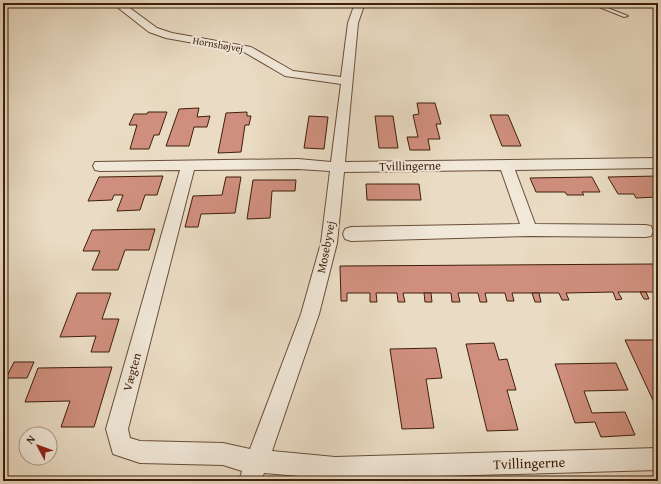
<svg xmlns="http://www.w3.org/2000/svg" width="661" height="484" viewBox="0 0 661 484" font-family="'Gentium Book Plus',serif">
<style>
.building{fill:#d08f7e;stroke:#3e1f09}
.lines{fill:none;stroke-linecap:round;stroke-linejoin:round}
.lane-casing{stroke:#694e38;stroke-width:2}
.street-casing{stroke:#694e38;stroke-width:2}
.lane{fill:#f1e8d9;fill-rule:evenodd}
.street{fill:#f1e8d9;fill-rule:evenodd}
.labels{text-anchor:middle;stroke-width:4;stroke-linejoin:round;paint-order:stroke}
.far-street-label{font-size:10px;fill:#3e1f09;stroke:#f1e8d9}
.street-label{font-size:12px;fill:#3e1f09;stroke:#f1e8d9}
.near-street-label{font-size:14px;fill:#3e1f09;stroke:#f1e8d9}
</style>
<rect width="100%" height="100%" fill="#eadcc4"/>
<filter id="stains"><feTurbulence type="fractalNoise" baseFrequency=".005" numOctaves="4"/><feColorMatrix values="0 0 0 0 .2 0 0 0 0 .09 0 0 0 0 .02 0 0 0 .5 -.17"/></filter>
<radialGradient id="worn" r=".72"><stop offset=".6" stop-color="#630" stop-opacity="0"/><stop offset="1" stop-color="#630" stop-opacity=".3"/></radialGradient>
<g class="building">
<polygon points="417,103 435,103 441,124 436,124 440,139 428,139 430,150 410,150 407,137 418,137 413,115 419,114"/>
<polygon points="199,108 197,117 210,116 207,127 194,127 189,146 166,146 179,109"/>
<polygon points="148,112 167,112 159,135 154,135 149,149 130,149 137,125 129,125 134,114 147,114"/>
<polygon points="247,112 247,116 251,116 249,125 245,125 241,152 218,153 226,113"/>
<polygon points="490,115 508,115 521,146 502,146"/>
<polygon points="309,116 328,117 324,149 304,148"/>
<polygon points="375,116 393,116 398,148 379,148"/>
<polygon points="163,176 157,195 145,195 140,210 117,211 123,195 114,195 112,200 88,201 99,177"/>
<polygon points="658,176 658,193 653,193 656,197 636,198 634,194 618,194 608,177"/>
<polygon points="226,177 241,177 235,213 201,214 198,227 185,227 193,196 222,195"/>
<polygon points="592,177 600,192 582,192 584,195 567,195 565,192 536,192 530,178"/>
<polygon points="253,180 296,180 295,191 272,191 270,218 247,219"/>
<polygon points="366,184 419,184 421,200 367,200"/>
<polygon points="155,229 149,250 125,250 118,270 92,270 100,251 83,251 92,230"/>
<polygon points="653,264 658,273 658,292 618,292 622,299 616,300 613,292 566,293 569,300 562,300 559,293 512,293 514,301 507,301 505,293 485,293 487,302 480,302 478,293 458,293 460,302 452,302 451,293 403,293 405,302 398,302 397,293 376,293 377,302 370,302 370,293 347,293 347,301 341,301 340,266"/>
<polygon points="640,292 646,292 649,299 644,299"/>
<polygon points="77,293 111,293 102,319 119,319 109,352 91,352 96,336 60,337"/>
<polygon points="424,293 431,293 432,302 425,302"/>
<polygon points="532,293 539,293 541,302 535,302"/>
<polygon points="625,340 658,340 658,411"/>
<polygon points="494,343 499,360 507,359 516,390 507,390 518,430 487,431 466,344"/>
<polygon points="436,348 442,378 426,379 434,428 402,429 390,349"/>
<polygon points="14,362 34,362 27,378 6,378"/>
<polygon points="616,363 628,390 584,391 592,413 625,412 635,435 601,437 595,422 575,423 555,364"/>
<polygon points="112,367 94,427 61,427 70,401 25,402 38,368"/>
<polygon points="3,479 42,479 41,481 3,481"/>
</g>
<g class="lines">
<defs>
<polygon id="lane" points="589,3 595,3 628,16 624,17"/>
<path id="street" d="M 112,3 L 123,3 L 157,28 L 172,33 L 251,47 L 293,71 L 341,77 L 348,23 L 355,3 L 365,3 L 358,23 L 345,162 L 658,158 L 658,168 L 515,170 L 535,224 L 645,225 L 651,226 L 653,231 L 651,236 L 645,237 L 530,236 L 351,241 L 345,239 L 343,234 L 345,229 L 351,227 L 520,224 L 501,170 L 344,172 L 337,243 L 319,314 L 272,451 L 335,457 L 658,448 L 658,470 L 335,479 L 264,473 L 261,481 L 239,481 L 242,471 L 223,465 L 140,463 L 113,454 L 106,429 L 180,170 L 100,171 L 95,170 L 93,166 L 95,162 L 298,159 L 331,162 L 341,84 L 285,76 L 244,52 L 166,38 L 149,32 ZM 298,169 L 330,171 L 321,243 L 301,314 L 250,449 L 223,443 L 140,441 L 130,438 L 128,429 L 194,170 Z"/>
</defs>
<use href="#lane" class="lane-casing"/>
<use href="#street" class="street-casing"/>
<use href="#lane" class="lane"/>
<use href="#street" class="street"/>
</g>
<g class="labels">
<g class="far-street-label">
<text transform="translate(218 44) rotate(10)" y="4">Hornshøjvej</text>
</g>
<g class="street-label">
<text transform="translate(410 166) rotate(-1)" y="4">Tvillingerne</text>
<text transform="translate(326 247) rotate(-79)" y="4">Mosebyvej</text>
<text transform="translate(132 372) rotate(-75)" y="4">Vægten</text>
</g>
<g class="near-street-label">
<text transform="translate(529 463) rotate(-2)" y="5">Tvillingerne</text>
</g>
</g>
<rect width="661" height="484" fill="none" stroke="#eadcc4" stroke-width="16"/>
<rect x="4" y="4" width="653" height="476" fill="none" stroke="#3e1f09" stroke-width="2"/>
<rect x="8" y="8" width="645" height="468" fill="none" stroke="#3e1f09"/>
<g transform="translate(38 446) rotate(311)"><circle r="19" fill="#f1e8d9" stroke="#a99886"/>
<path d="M0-3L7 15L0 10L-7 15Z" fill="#8f2418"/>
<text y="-6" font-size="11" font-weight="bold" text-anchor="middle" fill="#3e1f09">N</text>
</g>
<rect width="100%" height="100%" filter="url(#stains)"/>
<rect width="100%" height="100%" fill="url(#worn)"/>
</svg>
